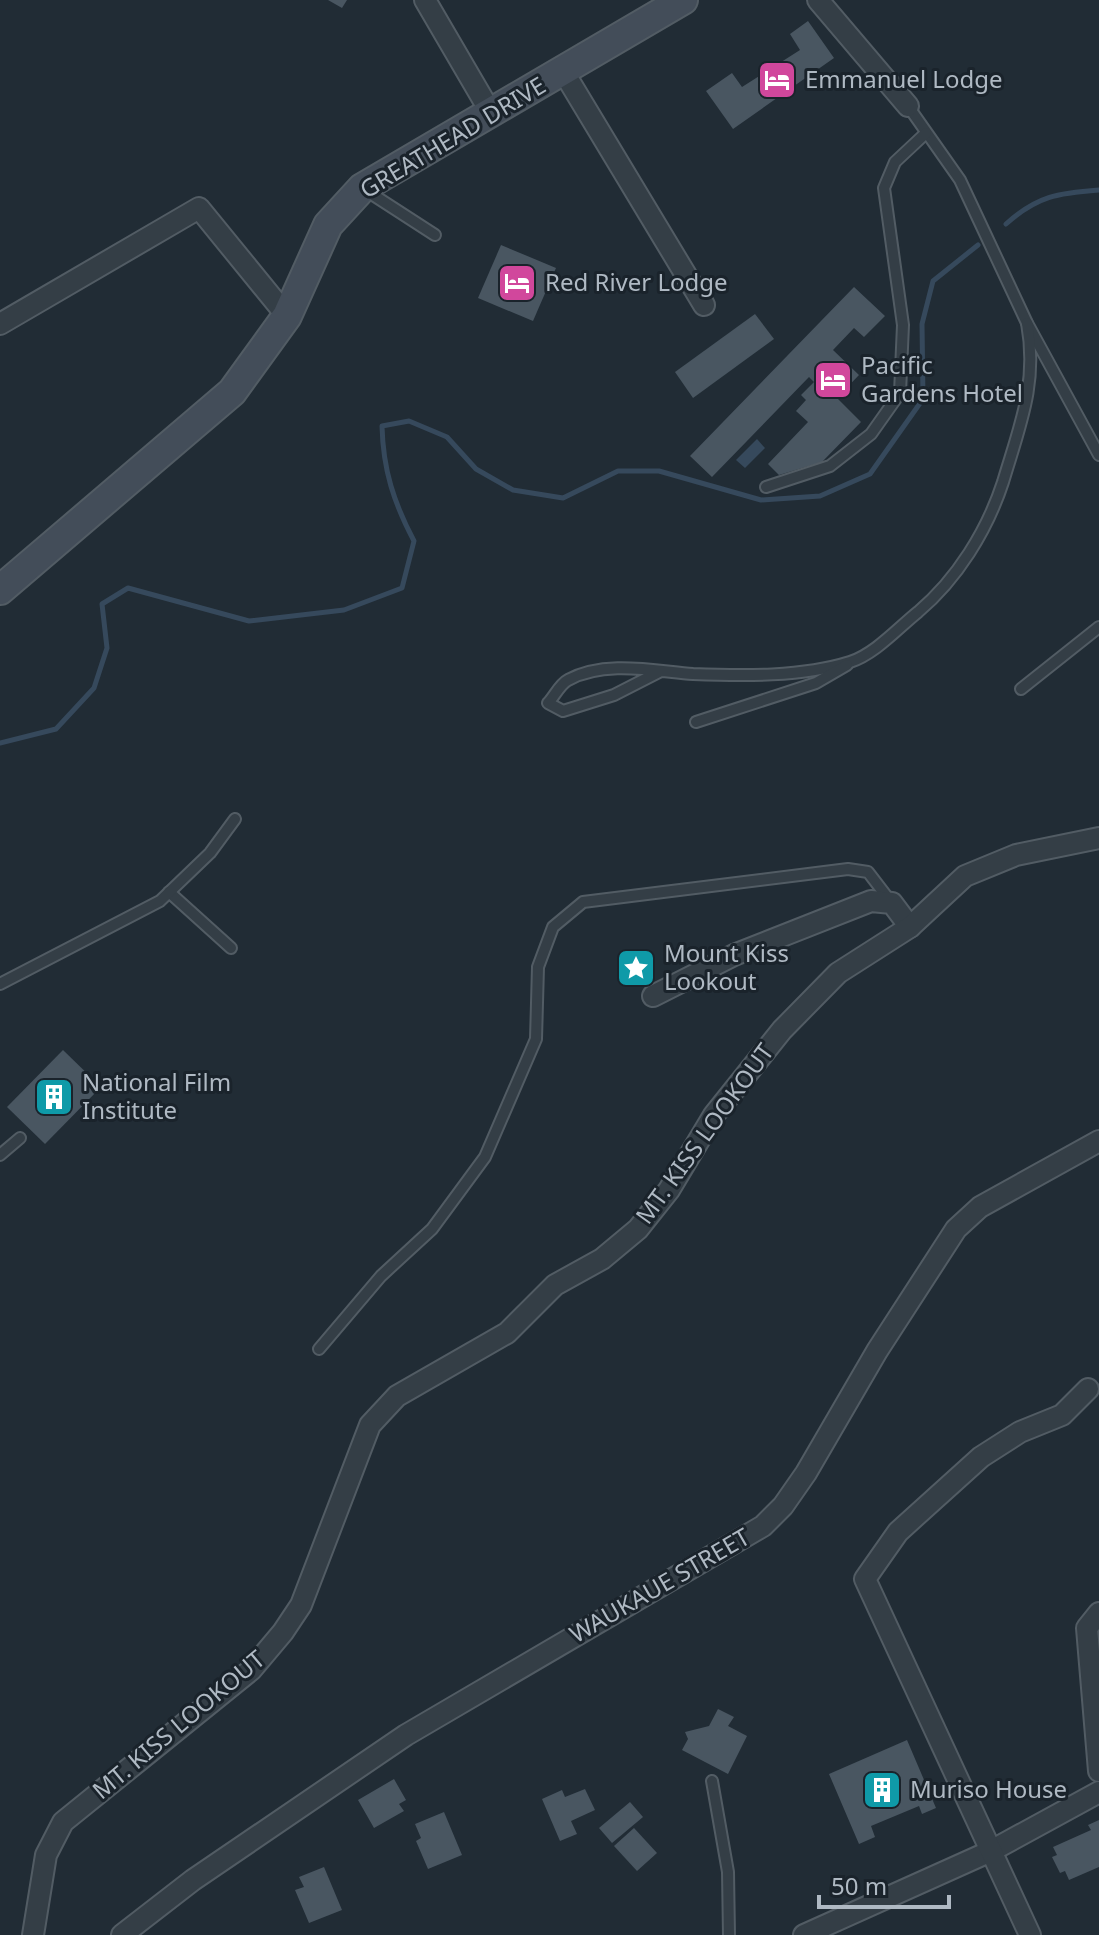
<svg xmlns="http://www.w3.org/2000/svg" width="1099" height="1935" viewBox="0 0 1099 1935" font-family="'Noto Sans',sans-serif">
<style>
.water{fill:#36495c}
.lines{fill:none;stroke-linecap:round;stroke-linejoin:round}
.stream{stroke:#36495c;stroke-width:5}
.building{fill:#495661}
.lane-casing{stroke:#525c64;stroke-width:14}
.street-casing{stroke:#525c64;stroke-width:24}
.secondary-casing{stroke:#525c64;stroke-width:32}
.lane{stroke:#343e46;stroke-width:10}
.street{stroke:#343e46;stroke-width:20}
.secondary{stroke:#434d59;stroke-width:28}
.labels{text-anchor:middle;stroke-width:6;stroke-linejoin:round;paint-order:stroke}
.poi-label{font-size:24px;fill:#afb9c3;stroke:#1a232b;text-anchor:start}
.street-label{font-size:24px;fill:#afb9c3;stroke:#1a232b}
</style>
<rect width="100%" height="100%" fill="#212c35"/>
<polygon class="water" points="757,439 765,448 745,468 736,460"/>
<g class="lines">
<g class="stream">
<path d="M 1006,224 C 1037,196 1058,193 1099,190"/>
<path d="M 0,743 L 56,729 L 94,688 L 107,648 L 102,604 L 128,588 L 249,621 L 344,610 L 402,588 L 414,541 C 394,503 383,470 382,426 L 409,421 L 447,437 L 476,469 L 513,490 L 563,498 L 618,471 L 659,471 L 761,500 L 820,496 L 870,474 L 923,399 L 922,324 L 933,281 L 978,245"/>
</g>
</g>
<g class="building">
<polygon points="328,0 347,0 342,8"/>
<polygon points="808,21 834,58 733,129 706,91 732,73 742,87 800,50 790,34"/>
<polygon points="501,245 556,268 533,321 478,298"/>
<polygon points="854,287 885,316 864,337 854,328 833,350 859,375 837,398 861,422 822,462 779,475 768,464 808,422 796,411 806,400 801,395 814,382 809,377 712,477 690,456"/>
<polygon points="755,314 774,339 693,398 675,372"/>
<polygon points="63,1050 101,1087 45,1144 7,1107"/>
<polygon points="718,1709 734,1717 728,1726 747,1736 728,1774 682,1750 688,1739 685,1732 709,1726"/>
<polygon points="907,1740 936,1808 922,1814 919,1806 871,1826 875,1837 859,1844 829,1774"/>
<polygon points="394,1779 406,1800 399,1804 404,1811 374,1828 358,1800"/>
<polygon points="585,1789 595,1810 571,1821 577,1834 560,1841 542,1799 562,1790 565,1797"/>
<polygon points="630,1802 643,1817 612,1843 599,1828"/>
<polygon points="444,1812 462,1855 428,1869 416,1841 421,1838 415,1824"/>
<polygon points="1099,1820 1099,1867 1069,1880 1065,1871 1060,1873 1052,1857 1057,1855 1053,1847 1091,1830 1088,1825"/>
<polygon points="634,1828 657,1853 637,1871 614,1846"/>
<polygon points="324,1867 342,1910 309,1923 295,1890 304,1887 299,1877"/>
</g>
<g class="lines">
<defs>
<g id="lane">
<polyline points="908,106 960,180 1027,323 1099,455"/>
<polyline points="367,191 435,235"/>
<polyline points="766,487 830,466 871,434 900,393 903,325 884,188 895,162 926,133"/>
<path d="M 661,671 L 614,695 L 563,711 L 548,703 C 554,697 560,684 568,680 C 605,660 654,671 693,674 C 743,676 802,677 850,662 C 875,654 898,628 918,612 C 957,579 987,531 1003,482 C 1020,425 1038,383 1027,323"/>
<polyline points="1021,689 1099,627"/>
<polyline points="696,722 816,683 847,665"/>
<polyline points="169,892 231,948"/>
<polyline points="0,984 160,901 210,853 235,819"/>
<polyline points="0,1155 20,1138"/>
<polyline points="319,1349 381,1276 432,1229 485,1157 536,1039 538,967 553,927 583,902 848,869 868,872 891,902"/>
<polyline points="712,1781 728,1872 729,1935"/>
</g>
<g id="street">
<polyline points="425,0 491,113"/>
<polyline points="818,0 908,106"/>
<polyline points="563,71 704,305"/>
<polyline points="0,324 199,208 287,316"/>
<polyline points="653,996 734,955 871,901 892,903 910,927"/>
<polyline points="1099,1613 1087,1628 1099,1771"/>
<polyline points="33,1935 46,1855 63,1822 251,1670 283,1632 301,1605 370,1425 397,1396 507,1333 555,1285 602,1259 638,1229 669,1190 714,1115 782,1030 838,973 910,927 965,876 1016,855 1099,838"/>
<polyline points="122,1935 193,1880 406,1735 763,1526 783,1506 806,1473 877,1351 956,1229 980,1207 1099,1141"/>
<polyline points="804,1935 991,1851 1099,1792"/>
<polyline points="1030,1935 865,1579 898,1532 981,1457 1020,1432 1062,1415 1088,1389"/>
</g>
<polyline id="secondary" points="0,590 232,392 287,316 328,225 362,188 683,0"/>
</defs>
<use href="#lane" class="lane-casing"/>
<use href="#street" class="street-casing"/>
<use href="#secondary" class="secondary-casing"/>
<use href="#lane" class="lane"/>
<use href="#street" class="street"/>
<use href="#secondary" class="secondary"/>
</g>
<defs>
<symbol id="hotel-square" viewBox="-11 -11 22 22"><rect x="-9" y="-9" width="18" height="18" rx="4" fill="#d1479c" stroke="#1a232b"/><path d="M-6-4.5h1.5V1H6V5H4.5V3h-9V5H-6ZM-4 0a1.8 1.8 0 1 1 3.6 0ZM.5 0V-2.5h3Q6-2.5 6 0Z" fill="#fff"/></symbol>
<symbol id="sight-square" viewBox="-11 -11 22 22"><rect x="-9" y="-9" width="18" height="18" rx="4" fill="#0f9aa8" stroke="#1a232b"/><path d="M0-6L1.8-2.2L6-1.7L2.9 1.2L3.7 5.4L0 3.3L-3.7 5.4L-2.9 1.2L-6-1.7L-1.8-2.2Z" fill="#fff"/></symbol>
<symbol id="building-square" viewBox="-11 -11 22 22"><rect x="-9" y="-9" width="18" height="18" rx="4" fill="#0f9aa8" stroke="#1a232b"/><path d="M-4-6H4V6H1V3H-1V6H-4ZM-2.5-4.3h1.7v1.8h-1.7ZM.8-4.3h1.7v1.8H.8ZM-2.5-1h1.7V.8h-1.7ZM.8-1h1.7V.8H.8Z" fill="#fff"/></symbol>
</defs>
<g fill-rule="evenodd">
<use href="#hotel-square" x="755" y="58" width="44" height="44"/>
<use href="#hotel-square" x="495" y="261" width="44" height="44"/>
<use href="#hotel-square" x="811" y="358" width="44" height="44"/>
<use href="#sight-square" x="614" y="946" width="44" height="44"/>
<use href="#building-square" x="32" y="1075" width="44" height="44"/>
<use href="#building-square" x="860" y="1768" width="44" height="44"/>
</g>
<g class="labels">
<g class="poi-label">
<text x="805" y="88">Emmanuel Lodge</text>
<text x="545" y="291">Red River Lodge</text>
<text x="861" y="374">Pacific<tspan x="861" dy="28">Gardens Hotel</tspan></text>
<text x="664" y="962">Mount Kiss<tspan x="664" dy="28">Lookout</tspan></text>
<text x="82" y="1091">National Film<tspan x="82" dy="28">Institute</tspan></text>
<text x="910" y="1798">Muriso House</text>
</g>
<g class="street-label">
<text transform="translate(453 138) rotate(-31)" y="8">GREATHEAD DRIVE</text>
<text transform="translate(705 1134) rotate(-54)" y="8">MT. KISS LOOKOUT</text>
<text transform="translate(660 1586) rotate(-30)" y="8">WAUKAUE STREET</text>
<text transform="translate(179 1725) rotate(-40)" y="8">MT. KISS LOOKOUT</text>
</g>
</g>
<path d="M819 1895v12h130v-12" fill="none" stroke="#afb9c3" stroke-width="4"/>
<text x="831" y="1895" font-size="24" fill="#afb9c3" stroke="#1a232b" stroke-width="6" paint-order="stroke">50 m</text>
</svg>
